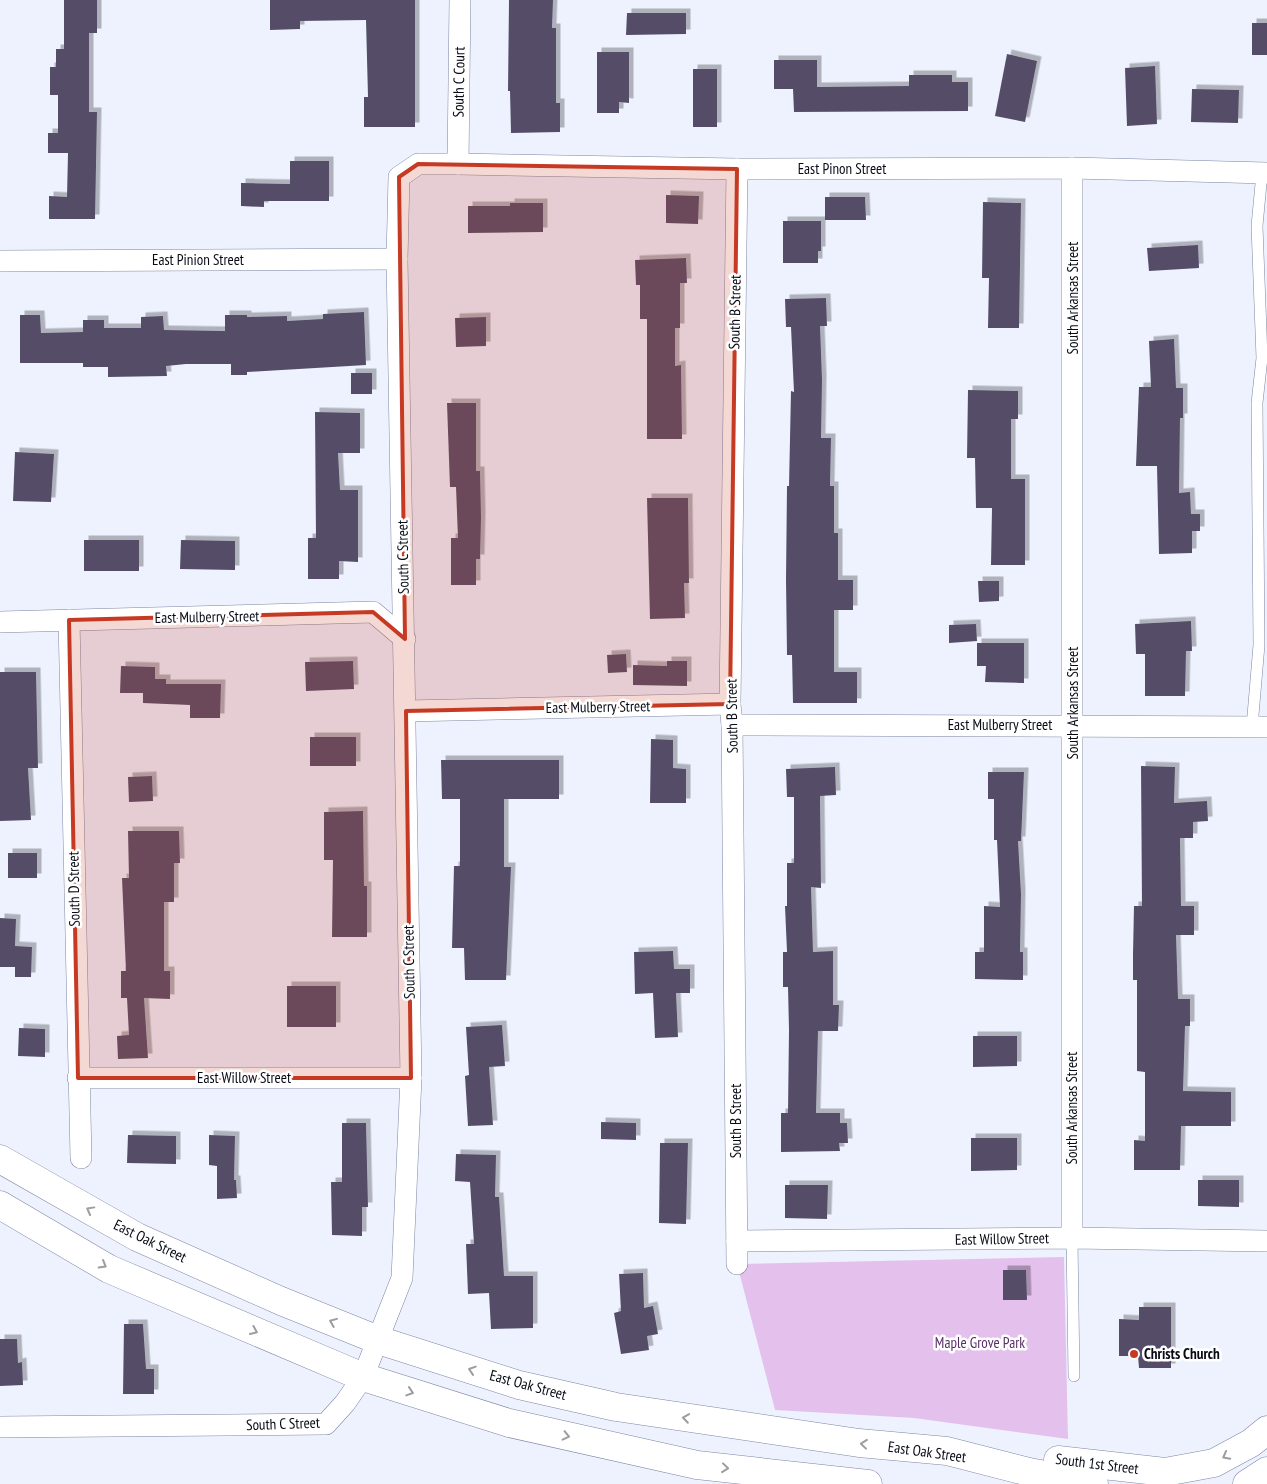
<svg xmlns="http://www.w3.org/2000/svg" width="1267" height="1484" viewBox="0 0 1267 1484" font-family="'PT Sans Narrow',sans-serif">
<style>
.green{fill:#e4c1ed}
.building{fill:#544e68;filter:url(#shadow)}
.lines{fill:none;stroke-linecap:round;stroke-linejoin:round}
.lane-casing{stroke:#7d87a2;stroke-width:12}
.street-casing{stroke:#7d87a2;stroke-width:22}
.secondary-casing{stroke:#7d87a2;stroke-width:29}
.lane{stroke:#fff;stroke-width:11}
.street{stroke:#fff;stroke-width:21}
.secondary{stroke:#fff;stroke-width:28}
.oneway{stroke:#9c9da1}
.marked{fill:#c63a24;fill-opacity:0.2;stroke:#c63a24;stroke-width:4;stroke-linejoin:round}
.poi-dot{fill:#c63a24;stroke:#fff;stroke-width:2}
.labels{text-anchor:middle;stroke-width:5;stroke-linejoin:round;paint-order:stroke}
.street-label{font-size:15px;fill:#080b15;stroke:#fff}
.park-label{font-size:15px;fill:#5a2f66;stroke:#fff}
.poi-label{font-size:15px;font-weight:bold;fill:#080b15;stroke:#fff;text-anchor:start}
</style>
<defs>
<filter id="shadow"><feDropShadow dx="4.5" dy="-4.5" stdDeviation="0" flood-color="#0004"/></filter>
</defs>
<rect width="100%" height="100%" fill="#eef2ff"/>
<polygon class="green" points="1064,1257 1068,1439 914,1418 775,1410 737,1264"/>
<g class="building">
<polygon points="64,0 97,0 97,33 89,33 89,112 97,112 95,219 49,219 49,196 67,197 68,153 48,153 48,133 58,133 58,95 50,95 50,67 56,67 56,49 64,49"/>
<polygon points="270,0 415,0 415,127 364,127 364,97 368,97 366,20 300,21 300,29 270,30"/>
<polygon points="509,0 553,0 552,28 556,28 556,103 560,103 560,132 511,133 510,91 508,91"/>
<polygon points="627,13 686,13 686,34 626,35"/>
<rect x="1252" y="23" width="15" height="32"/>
<polygon points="597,52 629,52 629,103 619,102 619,113 597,113"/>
<polygon points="1007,54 1037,61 1025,122 995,116"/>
<polygon points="774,60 817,60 817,87 909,86 909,75 952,75 952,82 968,82 968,111 794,112 793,89 774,89"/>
<polygon points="1155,66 1157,124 1127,126 1125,68"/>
<rect x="693" y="69" width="24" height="58"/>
<polygon points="1192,89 1239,90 1238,123 1191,122"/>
<polygon points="290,161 329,161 329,201 264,201 264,207 241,206 241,183 290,184"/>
<polygon points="666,195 699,196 698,224 666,223"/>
<polygon points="825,197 865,197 866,220 825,220"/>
<polygon points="983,202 1021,203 1019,328 988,328 989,278 982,278"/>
<polygon points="510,203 543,203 543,232 468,233 468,206 510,206"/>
<polygon points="783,221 821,221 821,251 818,251 818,263 783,263"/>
<polygon points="1198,245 1199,268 1149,271 1147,248"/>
<polygon points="686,258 687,283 680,283 680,328 675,328 675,366 681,365 682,439 647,439 647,319 640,319 640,285 636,285 635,260"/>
<polygon points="826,298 827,326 820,326 822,380 821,438 831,438 830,486 834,486 834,533 838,533 838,580 853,580 853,610 834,610 834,672 857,672 857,703 793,703 792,655 787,655 786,580 787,486 789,486 791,391 794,392 791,327 786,327 785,299"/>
<polygon points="364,312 366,365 247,372 247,375 231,375 231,364 186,364 166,366 167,376 108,377 108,367 83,367 83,363 20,363 20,315 40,315 41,333 83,332 83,320 104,320 104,328 141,328 141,317 163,316 164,330 225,331 225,315 247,315 247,317 287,316 287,321 323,319 323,314"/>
<polygon points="486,317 486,346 456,347 455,318"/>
<polygon points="1174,339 1176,388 1183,388 1183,418 1180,418 1179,493 1190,492 1191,514 1200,514 1200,531 1192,531 1192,553 1159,554 1157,466 1136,466 1139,387 1151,387 1149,341"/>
<rect x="351" y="373" width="21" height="21"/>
<polygon points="968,390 1018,391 1018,419 1011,419 1011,479 1025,479 1025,565 991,565 992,508 976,508 975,458 967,458"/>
<polygon points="447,403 476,403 476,471 480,471 481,517 480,559 476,559 476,585 451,585 451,538 458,538 456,487 450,487"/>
<polygon points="315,412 360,413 360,453 338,453 340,490 358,490 358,562 339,561 339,579 308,579 308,538 316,538"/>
<polygon points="15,452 54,454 51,502 13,501"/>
<polygon points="647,498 688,498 689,583 684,583 685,618 650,619"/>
<rect x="84" y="540" width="55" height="31"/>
<polygon points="181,540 235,541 235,570 180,569"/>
<polygon points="978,581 999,581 999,601 979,602"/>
<polygon points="1191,621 1192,651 1186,651 1185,696 1145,696 1145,654 1136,654 1135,624"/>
<polygon points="976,624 977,641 949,643 949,625"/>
<polygon points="977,643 1024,643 1024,683 985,682 986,666 977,666"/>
<polygon points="626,654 627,672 608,673 607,655"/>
<polygon points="353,661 354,689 306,691 305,662"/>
<polygon points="667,661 687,661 687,686 633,685 633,665 667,666"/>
<polygon points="121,666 155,667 155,679 166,679 166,684 221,684 220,718 190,718 190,705 143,703 143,693 120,693"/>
<polygon points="0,672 36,672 38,768 28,768 31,820 0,821"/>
<rect x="310" y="737" width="46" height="29"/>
<polygon points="651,739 673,740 673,768 686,769 686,803 650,803"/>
<polygon points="441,760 559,760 559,799 504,799 504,867 511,867 506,980 465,980 464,948 452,948 454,866 460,866 460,799 442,799"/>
<polygon points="1141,766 1175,767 1174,803 1207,801 1208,821 1193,822 1193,838 1180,838 1181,906 1194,906 1194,935 1176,935 1178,999 1190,999 1190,1026 1185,1026 1183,1091 1231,1092 1231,1126 1181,1126 1180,1170 1134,1170 1134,1140 1145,1141 1145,1072 1137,1071 1137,980 1133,980 1133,954 1134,906 1142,906"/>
<polygon points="835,767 836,795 820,796 821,888 811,887 813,952 833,951 833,1005 839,1005 838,1031 818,1031 816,1113 840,1113 840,1123 847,1123 848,1143 839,1143 840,1151 781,1152 781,1113 788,1113 789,1030 788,987 783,987 783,952 787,952 785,906 787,906 787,863 794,863 794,797 787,797 786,769"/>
<polygon points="988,772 1024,772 1021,841 1018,841 1021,894 1020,952 1023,952 1023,980 975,979 975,952 984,952 984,906 1000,907 997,840 994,840 994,799 988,799"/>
<polygon points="152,776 153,801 129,802 128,777"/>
<polygon points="363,811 364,886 367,886 367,937 332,937 333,860 324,860 324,812"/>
<polygon points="128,831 179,831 180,863 174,863 174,902 164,902 164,971 170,971 170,999 144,998 148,1058 118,1059 117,1036 129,1035 127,998 121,998 121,971 126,971 122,878 129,878"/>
<rect x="8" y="853" width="29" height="25"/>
<polygon points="0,918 16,919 15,946 32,947 31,977 15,977 15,967 0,967"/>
<polygon points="673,951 674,969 690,969 690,993 676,993 678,1037 655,1038 653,993 635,994 634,952"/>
<rect x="287" y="986" width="49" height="41"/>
<polygon points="502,1025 505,1066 489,1067 493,1125 468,1126 465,1076 469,1075 466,1027"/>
<polygon points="19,1028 45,1029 45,1057 18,1056"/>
<polygon points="973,1036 1017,1036 1017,1066 973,1067"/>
<polygon points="601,1122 636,1123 636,1140 601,1139"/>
<polygon points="342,1123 366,1123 368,1207 362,1207 362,1236 332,1235 331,1182 342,1182"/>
<polygon points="128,1135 176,1136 176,1164 127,1163"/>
<polygon points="209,1135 235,1136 234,1180 236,1180 237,1198 217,1199 217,1166 209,1165"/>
<polygon points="971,1138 1017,1138 1017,1170 971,1171"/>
<polygon points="660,1143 688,1143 686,1224 659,1223"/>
<polygon points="456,1154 496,1155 495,1197 499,1197 504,1276 533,1276 533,1328 491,1329 489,1293 468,1294 466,1244 474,1244 470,1182 455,1181"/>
<polygon points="1198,1180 1239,1180 1239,1207 1198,1206"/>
<polygon points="785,1185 828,1185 827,1219 785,1218"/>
<polygon points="1003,1270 1026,1270 1027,1300 1003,1300"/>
<polygon points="643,1273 644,1308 653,1306 658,1334 647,1336 649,1350 621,1354 614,1313 621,1311 619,1274"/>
<polygon points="1139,1307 1171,1307 1171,1368 1139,1368 1138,1356 1119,1356 1119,1319 1139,1320"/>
<polygon points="124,1324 143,1324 146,1369 154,1369 154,1394 123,1394"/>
<polygon points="0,1339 17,1339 18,1363 22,1362 23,1385 0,1386"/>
</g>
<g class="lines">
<defs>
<g id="lane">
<polyline points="1252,727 1259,645 1257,403 1262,358 1257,226 1262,173"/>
<polyline points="1072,1238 1074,1376"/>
</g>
<g id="street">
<polyline points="458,164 460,0"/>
<polyline points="0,261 397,259"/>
<polyline points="69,620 81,1158"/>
<polyline points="0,622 373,612 405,639"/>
<polyline points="406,711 730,704"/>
<polyline points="732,725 1267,727"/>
<polyline points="78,1078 411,1078"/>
<polyline points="1072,1238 1072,168"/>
<polyline points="737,1241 1072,1238 1267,1241"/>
<polyline points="737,1264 732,725 730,704 737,169"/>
<polyline points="0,1427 326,1424 345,1403 363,1377 402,1278 411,1078 397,259 399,177 418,164 458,164 737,169 1072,168 1267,173"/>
</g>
<g id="secondary">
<polyline points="0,1159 137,1237 281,1301 378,1340 519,1385 616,1407 859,1443 947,1451 1029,1472 1094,1484"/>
<polyline points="0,1205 109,1269 363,1377 509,1423 697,1465 868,1484"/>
<polyline points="1058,1460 1165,1472 1214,1463 1251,1443 1267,1430"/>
<polyline points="1247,1484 1267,1471"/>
</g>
</defs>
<use href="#lane" class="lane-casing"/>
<use href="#street" class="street-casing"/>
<use href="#secondary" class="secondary-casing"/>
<use href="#lane" class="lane"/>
<use href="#street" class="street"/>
<use href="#secondary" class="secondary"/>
</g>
<defs><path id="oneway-chevron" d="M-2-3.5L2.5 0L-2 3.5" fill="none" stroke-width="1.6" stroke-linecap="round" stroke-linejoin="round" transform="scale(1.25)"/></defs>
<g class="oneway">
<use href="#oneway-chevron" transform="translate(90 1210) rotate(-151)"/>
<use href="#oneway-chevron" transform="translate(103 1265) rotate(30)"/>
<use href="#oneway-chevron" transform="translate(333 1322) rotate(-158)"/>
<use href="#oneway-chevron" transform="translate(254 1331) rotate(23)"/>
<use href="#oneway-chevron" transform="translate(472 1370) rotate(-162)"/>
<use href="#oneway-chevron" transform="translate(410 1392) rotate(18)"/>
<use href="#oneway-chevron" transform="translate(686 1418) rotate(-172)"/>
<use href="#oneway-chevron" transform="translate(566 1436) rotate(13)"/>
<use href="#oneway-chevron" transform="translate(864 1444) rotate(-174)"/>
<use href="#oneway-chevron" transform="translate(1226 1456) rotate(152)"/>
<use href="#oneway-chevron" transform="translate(725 1468) rotate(6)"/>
</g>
<path class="marked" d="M 418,164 L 737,169 L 730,704 L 406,711 L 411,1078 L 78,1078 L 69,620 L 373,612 L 405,639 L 399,177 Z"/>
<circle class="poi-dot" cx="1134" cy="1354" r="5"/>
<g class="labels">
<g class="street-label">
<text transform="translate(459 82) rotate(-89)" y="5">South C Court</text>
<text x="842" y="174">East Pinon Street</text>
<text x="198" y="265">East Pinion Street</text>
<text transform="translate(1073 298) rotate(-90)" y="5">South Arkansas Street</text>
<text transform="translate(735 312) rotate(-89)" y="5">South B Street</text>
<text transform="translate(403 557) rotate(-91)" y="5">South C Street</text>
<text transform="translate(207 617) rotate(-1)" y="5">East Mulberry Street</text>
<text transform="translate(1073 703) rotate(-90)" y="5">South Arkansas Street</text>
<text transform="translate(598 707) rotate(-1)" y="5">East Mulberry Street</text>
<text transform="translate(732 716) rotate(-91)" y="5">South B Street</text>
<text x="1000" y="730">East Mulberry Street</text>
<text transform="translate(74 889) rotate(-91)" y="5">South D Street</text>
<text transform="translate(409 962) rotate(-91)" y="5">South C Street</text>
<text x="244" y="1083">East Willow Street</text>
<text transform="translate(1072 1108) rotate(-90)" y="5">South Arkansas Street</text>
<text transform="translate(736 1121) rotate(-90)" y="5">South B Street</text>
<text transform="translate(1002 1239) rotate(-1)" y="5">East Willow Street</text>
<text transform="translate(150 1241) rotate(26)" y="5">East Oak Street</text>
<text transform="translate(528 1385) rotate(15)" y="5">East Oak Street</text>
<text transform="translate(283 1424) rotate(-2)" y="5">South C Street</text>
<text transform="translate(927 1452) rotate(8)" y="5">East Oak Street</text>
<text transform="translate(1097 1464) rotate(7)" y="5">South 1st Street</text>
</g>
<g class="park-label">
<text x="980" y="1348">Maple Grove Park</text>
</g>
<g class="poi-label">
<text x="1144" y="1359">Christs Church</text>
</g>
</g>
</svg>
